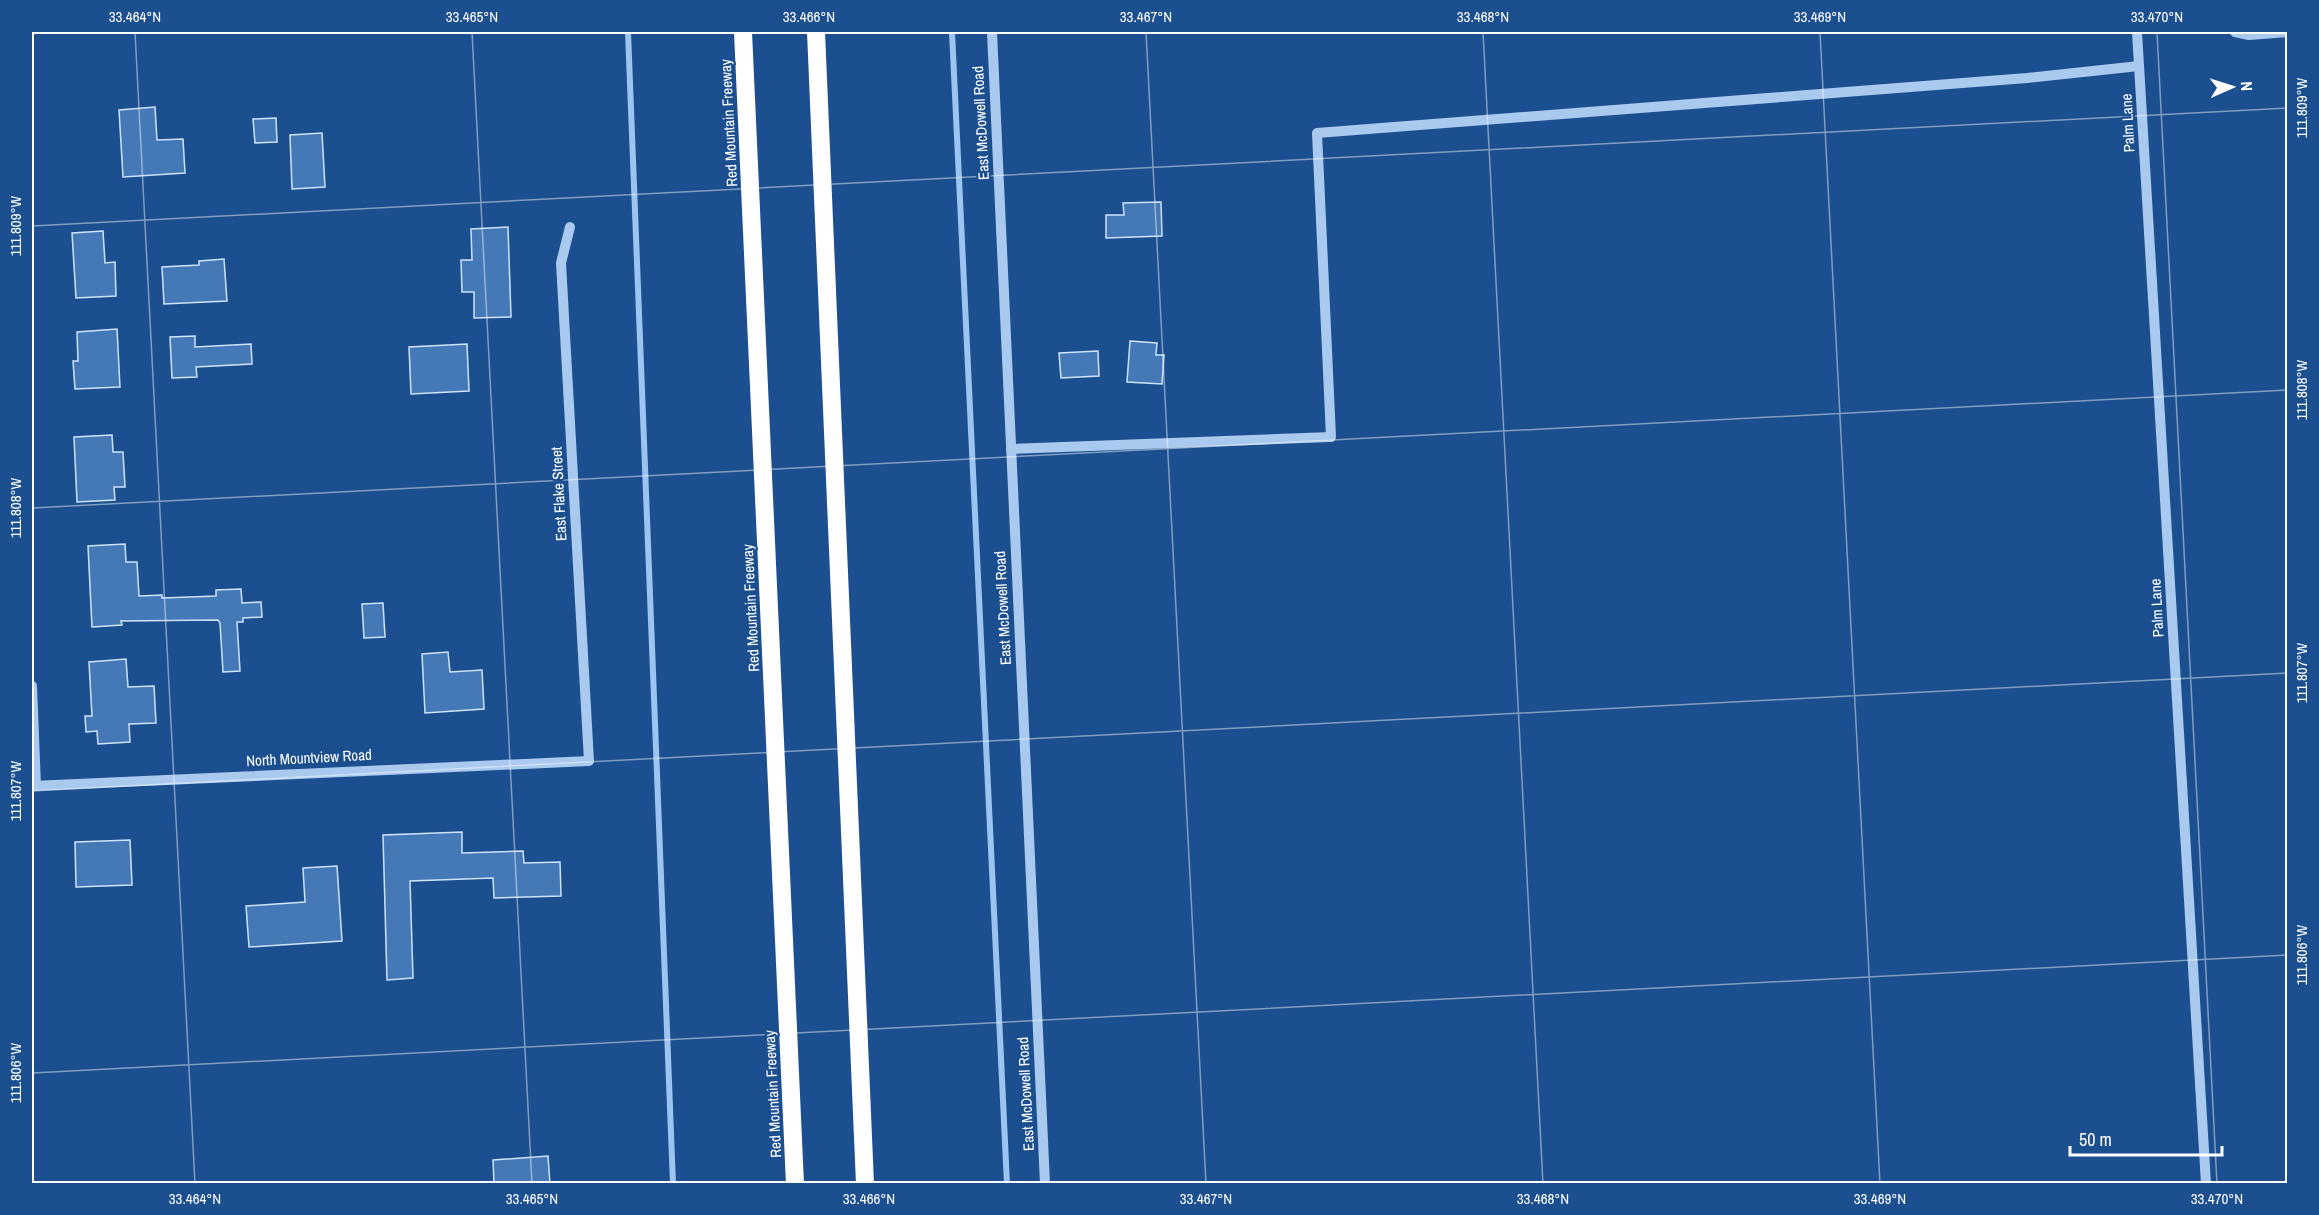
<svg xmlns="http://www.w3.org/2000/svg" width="2319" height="1215" viewBox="0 0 2319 1215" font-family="'Archivo Narrow',sans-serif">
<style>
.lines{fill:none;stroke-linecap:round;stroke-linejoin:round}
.stream{stroke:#9cc4f0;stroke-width:6}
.building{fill:#4478b7;stroke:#cfe3fa;stroke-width:1.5}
.minor{stroke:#a9c9ee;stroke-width:10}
.highway{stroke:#fff;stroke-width:18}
.ticks{fill:none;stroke:#fff;stroke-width:1.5;stroke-opacity:0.45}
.labels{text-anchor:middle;stroke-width:4.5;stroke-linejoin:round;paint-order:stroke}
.street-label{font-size:15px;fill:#fff;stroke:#1b4f8f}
.neatline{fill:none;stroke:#fff;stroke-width:2}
.ticks-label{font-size:15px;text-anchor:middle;fill:#fff}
</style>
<rect width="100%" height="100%" fill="#1b4f8f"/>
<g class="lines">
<g class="stream">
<polyline points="628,32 673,1184"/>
<polyline points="952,32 1007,1184"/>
</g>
</g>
<g class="building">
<polygon points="155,107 157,140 183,139 185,173 123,177 119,110"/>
<polygon points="276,118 277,142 255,143 253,119"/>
<polygon points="322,133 325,187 292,189 290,135"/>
<polygon points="1161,202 1162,236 1106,238 1106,215 1124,215 1123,203"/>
<polygon points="508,227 511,317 474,318 474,292 462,292 461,260 472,260 471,229"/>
<polygon points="103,231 105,263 115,262 116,296 76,298 72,233"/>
<polygon points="224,259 227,301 164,304 162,267 199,265 199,261"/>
<polygon points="117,329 120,387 75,389 73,361 78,361 77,332"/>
<polygon points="195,336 195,347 251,344 252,364 196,367 197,377 172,378 170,337"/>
<polygon points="1130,341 1157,343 1156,355 1164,355 1162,384 1127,382"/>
<polygon points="467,344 469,391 411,394 409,347"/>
<polygon points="1098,351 1099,376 1061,378 1059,353"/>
<polygon points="112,435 113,452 123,452 125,487 114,487 115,500 77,502 74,437"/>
<polygon points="125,544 126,562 137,562 139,596 162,595 162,598 216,596 216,590 241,589 242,603 261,602 262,617 243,618 243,622 237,622 240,671 223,672 220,623 218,620 121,621 122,625 92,627 88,546"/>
<polygon points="383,603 385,637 364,638 362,604"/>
<polygon points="448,652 450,672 482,670 484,709 425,713 422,654"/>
<polygon points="126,659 128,687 154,686 156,723 129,724 130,742 98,744 97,731 86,732 85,716 92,716 89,662"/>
<polygon points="462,832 462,853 523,851 524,863 560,862 561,896 494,898 493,878 410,881 413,978 387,980 383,835"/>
<polygon points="130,840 132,885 76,887 75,842"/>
<polygon points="337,866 342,941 249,947 246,906 305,902 303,868"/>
<polygon points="548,1156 550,1184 494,1184 493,1160"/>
</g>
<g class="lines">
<g class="minor">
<polyline points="992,32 1045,1184"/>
<polyline points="2137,32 2206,1184"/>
<polyline points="2235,32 2249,35 2288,32"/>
<polyline points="1011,449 1331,437 1317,133 2027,78 2139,66"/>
<polyline points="32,686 36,786"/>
<polyline points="32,786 589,761 561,263 570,227"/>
</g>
<g class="highway">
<polyline points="743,32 795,1184"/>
<polyline points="816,32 865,1184"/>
</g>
</g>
<path class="ticks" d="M 135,32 L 195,1184M 472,32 L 532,1184M 809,32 L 869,1184M 1146,32 L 1206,1184M 1483,32 L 1543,1184M 1820,32 L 1880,1184M 2157,32 L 2217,1184M 32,226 L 2288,108M 32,508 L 2288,390M 32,791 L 2288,673M 32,1073 L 2288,955"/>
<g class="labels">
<g class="street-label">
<text transform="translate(729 123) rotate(-93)" y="5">Red Mountain Freeway</text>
<text transform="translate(981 123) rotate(-93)" y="5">East McDowell Road</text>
<text transform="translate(2128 123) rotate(-93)" y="5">Palm Lane</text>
<text transform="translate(559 494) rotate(-93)" y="5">East Flake Street</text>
<text transform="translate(751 608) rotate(-93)" y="5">Red Mountain Freeway</text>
<text transform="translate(1003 608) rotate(-93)" y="5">East McDowell Road</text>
<text transform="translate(2157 608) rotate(-93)" y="5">Palm Lane</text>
<text transform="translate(309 758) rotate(-3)" y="5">North Mountview Road</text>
<text transform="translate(773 1094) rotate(-93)" y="5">Red Mountain Freeway</text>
<text transform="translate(1026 1094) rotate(-93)" y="5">East McDowell Road</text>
</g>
</g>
<rect width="2319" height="1215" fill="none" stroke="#1b4f8f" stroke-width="66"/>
<g transform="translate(2232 87) rotate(87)" stroke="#1b4f8f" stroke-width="4.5" paint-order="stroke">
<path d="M0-4.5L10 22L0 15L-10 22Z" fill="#ffffff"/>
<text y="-9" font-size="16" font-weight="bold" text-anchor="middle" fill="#ffffff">N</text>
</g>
<path d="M2070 1146v9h152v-9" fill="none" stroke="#ffffff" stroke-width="3"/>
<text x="2079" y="1146" font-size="18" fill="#ffffff" stroke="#1b4f8f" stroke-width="4.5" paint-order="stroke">50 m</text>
<rect x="33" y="33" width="2253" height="1149" class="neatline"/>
<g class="ticks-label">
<text x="135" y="22">33.464°N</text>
<text x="472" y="22">33.465°N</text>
<text x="809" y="22">33.466°N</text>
<text x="1146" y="22">33.467°N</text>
<text x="1483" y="22">33.468°N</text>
<text x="1820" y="22">33.469°N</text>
<text x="2157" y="22">33.470°N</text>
<text transform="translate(2302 108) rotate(-90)" y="5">111.809°W</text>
<text transform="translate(16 226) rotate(-90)" y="5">111.809°W</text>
<text transform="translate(2302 390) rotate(-90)" y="5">111.808°W</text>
<text transform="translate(16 508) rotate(-90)" y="5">111.808°W</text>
<text transform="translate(2302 673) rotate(-90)" y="5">111.807°W</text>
<text transform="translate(16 791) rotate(-90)" y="5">111.807°W</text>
<text transform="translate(2302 955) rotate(-90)" y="5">111.806°W</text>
<text transform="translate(16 1073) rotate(-90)" y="5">111.806°W</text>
<text x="195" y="1204">33.464°N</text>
<text x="532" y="1204">33.465°N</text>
<text x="869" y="1204">33.466°N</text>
<text x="1206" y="1204">33.467°N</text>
<text x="1543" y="1204">33.468°N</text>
<text x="1880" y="1204">33.469°N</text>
<text x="2217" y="1204">33.470°N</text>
</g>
</svg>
